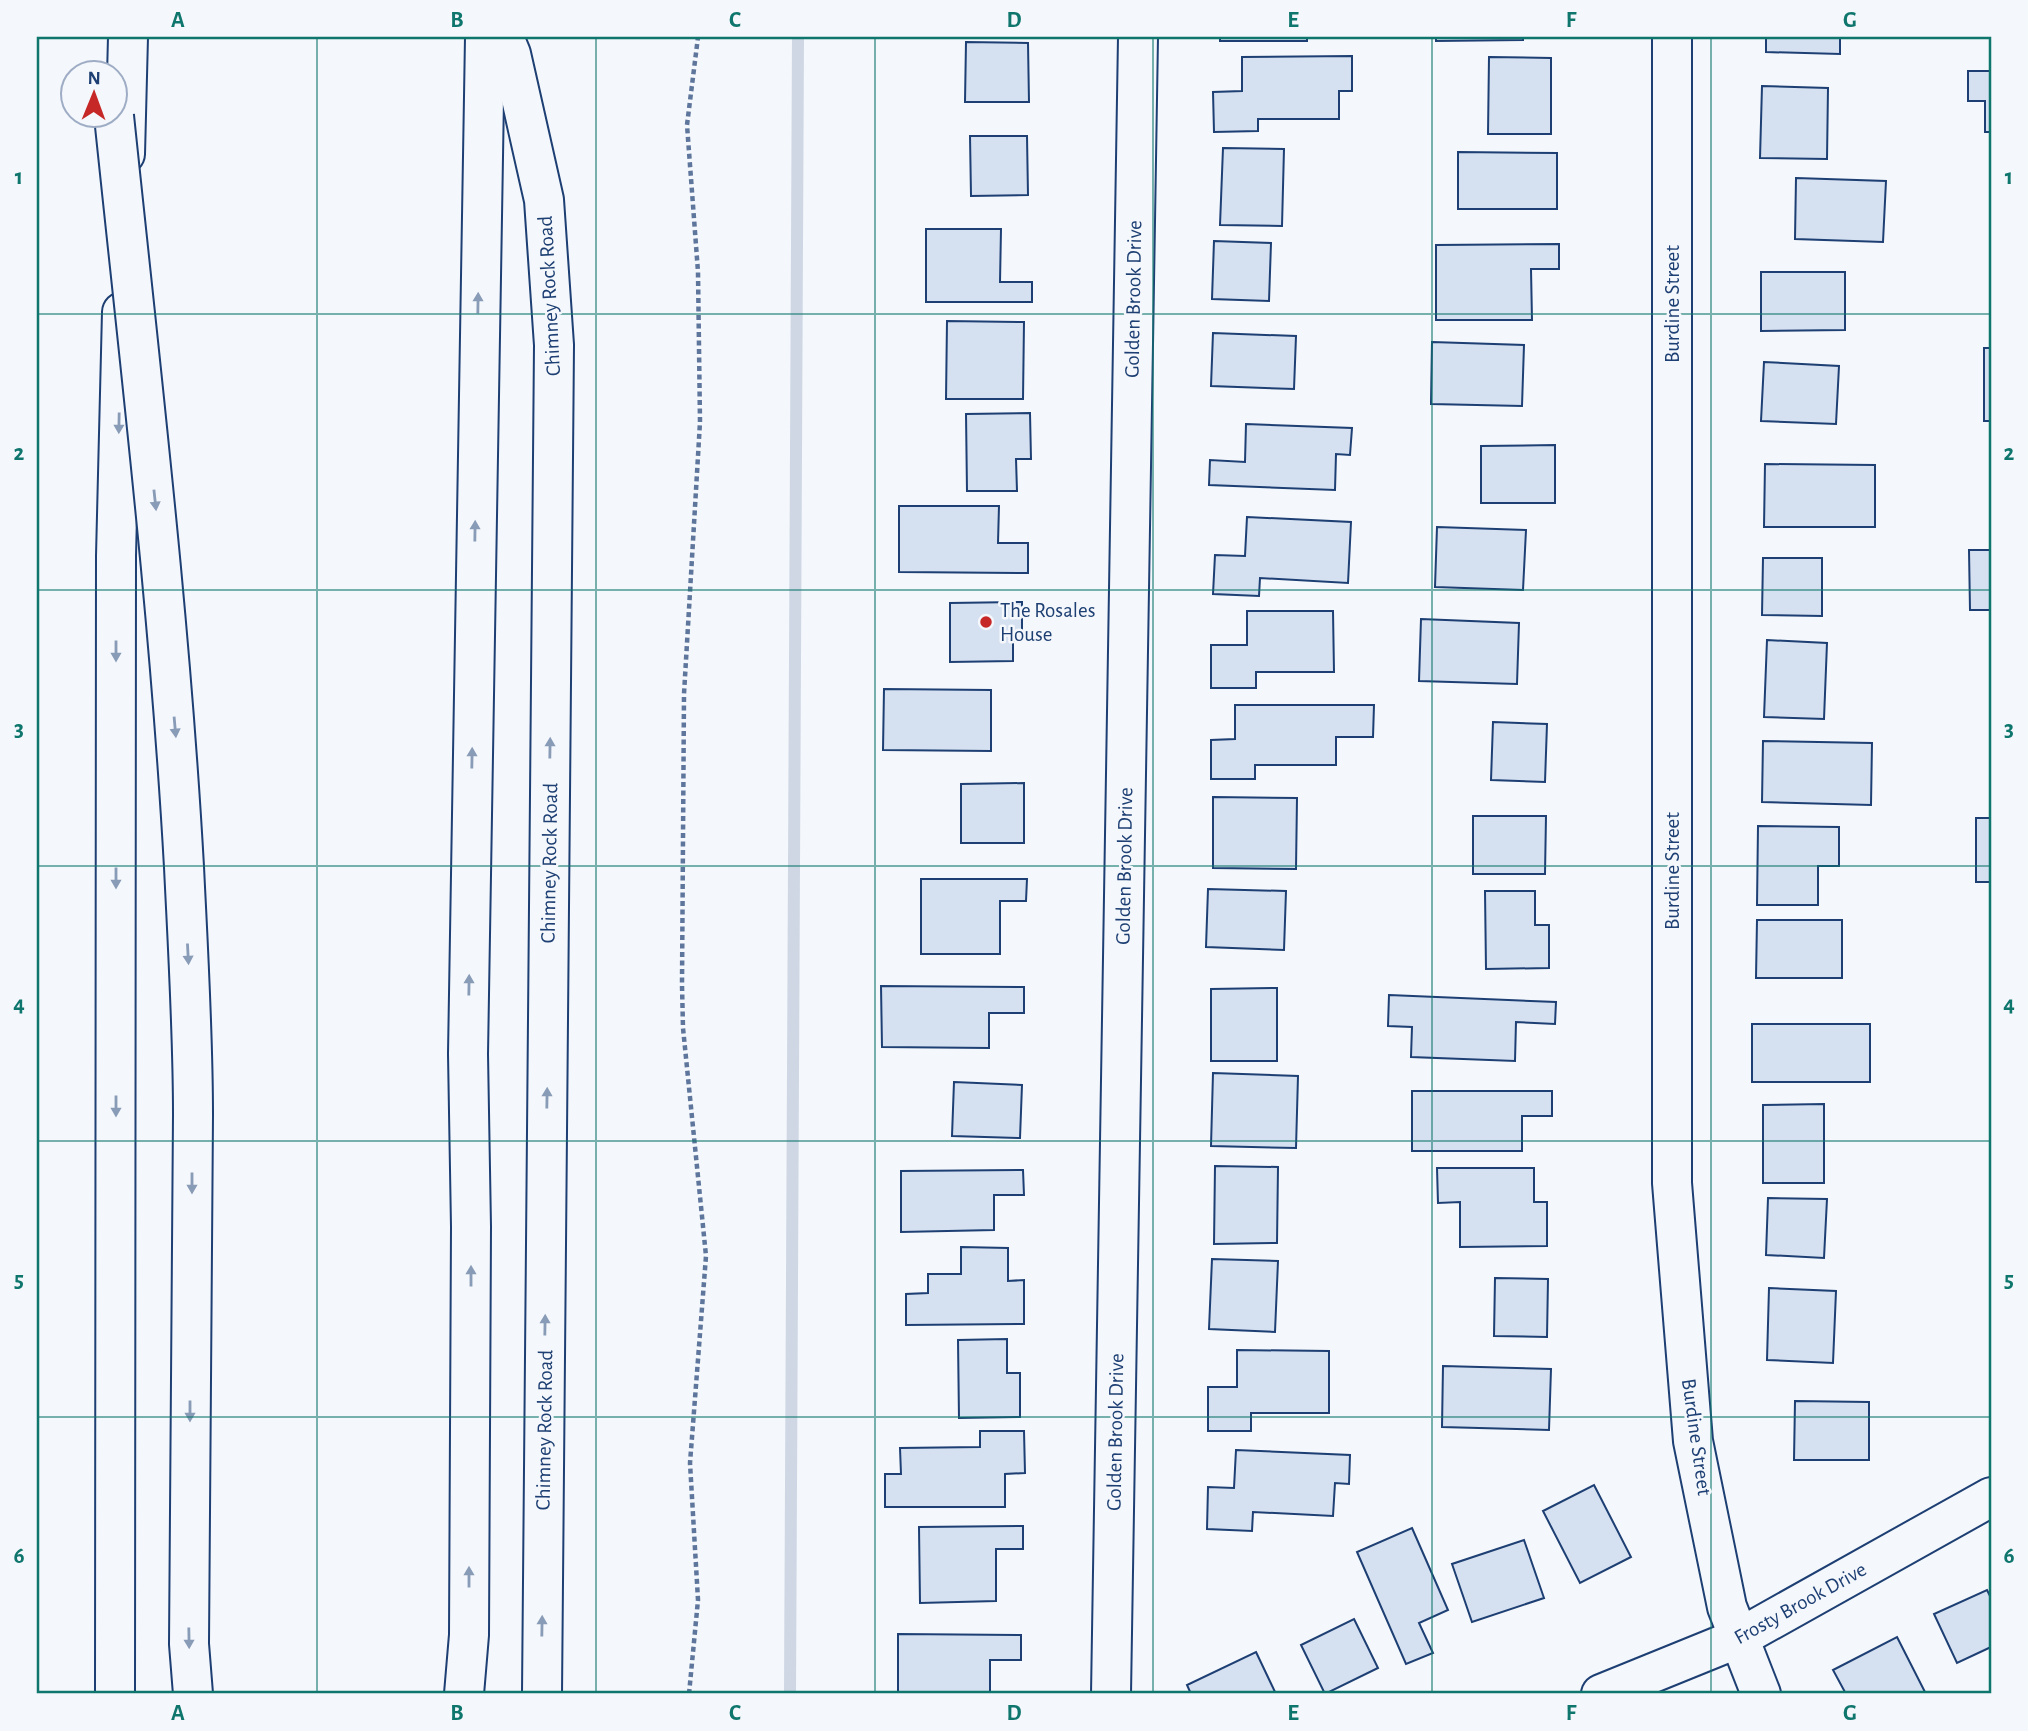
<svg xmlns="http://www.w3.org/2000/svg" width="2028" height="1731" viewBox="0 0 2028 1731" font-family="'Alegreya Sans',sans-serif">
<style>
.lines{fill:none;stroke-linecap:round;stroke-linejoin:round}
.stream{stroke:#cfd7e4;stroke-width:12}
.building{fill:#d5e0f0;stroke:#1d3f73;stroke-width:2}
.minor-casing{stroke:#1d3f73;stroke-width:42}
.highway-casing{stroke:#1d3f73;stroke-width:42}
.path{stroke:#5e769c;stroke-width:4.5;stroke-dasharray:5 3.5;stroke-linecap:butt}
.minor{stroke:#f4f7fb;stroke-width:38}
.highway{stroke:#f4f7fb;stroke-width:38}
.highway-bridge-casing{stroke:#1d3f73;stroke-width:42;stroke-linecap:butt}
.highway-bridge{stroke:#f4f7fb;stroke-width:38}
.oneway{fill:#889bb7}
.grid{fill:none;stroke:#0f766e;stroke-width:2;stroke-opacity:0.55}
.poi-dot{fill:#c62828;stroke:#f4f7fb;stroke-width:2.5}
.labels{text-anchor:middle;stroke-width:5;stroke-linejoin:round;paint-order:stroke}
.street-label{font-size:21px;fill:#1d3f73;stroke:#f4f7fb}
.poi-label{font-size:21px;fill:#1d3f73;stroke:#f4f7fb;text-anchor:start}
.neatline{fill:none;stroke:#0f766e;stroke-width:2.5}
.grid-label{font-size:23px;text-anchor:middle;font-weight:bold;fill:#0f766e}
</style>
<rect width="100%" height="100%" fill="#f4f7fb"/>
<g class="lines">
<polyline class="stream" points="790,1694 798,37"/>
</g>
<g class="building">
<rect x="1220" y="37" width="87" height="4"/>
<polygon points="1436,37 1523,37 1523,40 1436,41"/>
<polygon points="1766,37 1840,37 1840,54 1766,52"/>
<polygon points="966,42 1028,43 1029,102 965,102"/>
<polygon points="1352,56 1352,91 1339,91 1339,119 1258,119 1258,131 1214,132 1213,92 1242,91 1242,57"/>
<polygon points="1489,57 1551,58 1551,134 1488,134"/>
<polygon points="1968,71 1991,71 1991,132 1985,132 1985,101 1968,101"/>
<polygon points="1762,86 1828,88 1827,159 1760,158"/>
<polygon points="970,136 1027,136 1028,195 971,196"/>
<polygon points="1223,148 1284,149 1282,226 1220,225"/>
<polygon points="1458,152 1557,153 1557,209 1458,209"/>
<polygon points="1796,178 1886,181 1883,242 1795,239"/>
<polygon points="926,229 1001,229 1000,282 1032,282 1032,302 926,302"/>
<polygon points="1214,241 1271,243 1269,301 1212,299"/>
<polygon points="1559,244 1559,269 1531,269 1532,320 1436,320 1436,245"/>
<polygon points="1761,272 1845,272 1845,330 1761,331"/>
<polygon points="947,321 1024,322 1023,399 946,399"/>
<polygon points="1213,333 1296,336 1294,389 1211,386"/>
<polygon points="1432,342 1524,345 1522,406 1431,404"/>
<rect x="1984" y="348" width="7" height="73"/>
<polygon points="1764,362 1839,366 1836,424 1761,421"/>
<polygon points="1030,413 1031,459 1016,459 1017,491 967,491 966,414"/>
<polygon points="1246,424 1352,428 1350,455 1336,454 1335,490 1209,485 1210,460 1245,462"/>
<polygon points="1555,445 1555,503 1481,503 1481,446"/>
<polygon points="1765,464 1875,465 1875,527 1764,527"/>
<polygon points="899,506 999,506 998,543 1028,543 1028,573 899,572"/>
<polygon points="1247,517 1351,522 1348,583 1260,578 1259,596 1213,594 1215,555 1245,556"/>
<polygon points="1437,527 1526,530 1523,590 1435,587"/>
<polygon points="1969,550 1991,550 1991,610 1970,610"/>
<polygon points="1763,558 1822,558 1822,616 1762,615"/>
<polygon points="1022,602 1022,641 1013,641 1013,661 950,662 950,603"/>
<polygon points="1247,611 1333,611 1334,672 1256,672 1256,688 1211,688 1211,645 1247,645"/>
<polygon points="1421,619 1519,623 1517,684 1419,681"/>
<polygon points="1767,640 1827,643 1824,719 1764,717"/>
<polygon points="884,689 991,690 991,751 883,750"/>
<polygon points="1235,705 1374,705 1373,737 1336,737 1336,765 1255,765 1255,779 1211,779 1211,740 1235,739"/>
<polygon points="1493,722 1547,724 1545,782 1491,780"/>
<polygon points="1763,741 1872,743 1871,805 1762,802"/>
<polygon points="1024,783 1024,843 961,843 961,784"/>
<polygon points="1213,797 1297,798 1296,869 1213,868"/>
<polygon points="1473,816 1546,816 1545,874 1473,874"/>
<rect x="1976" y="818" width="15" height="64"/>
<polygon points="1758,826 1839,827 1839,866 1818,866 1818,905 1757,905"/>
<polygon points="921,879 1027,879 1026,901 1000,901 1000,954 921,954"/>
<polygon points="1208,889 1286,891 1284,950 1206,947"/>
<polygon points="1485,891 1535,891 1535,925 1549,925 1549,968 1486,969"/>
<polygon points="1757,920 1842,920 1842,978 1756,978"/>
<polygon points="881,986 1024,987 1024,1013 989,1013 989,1048 882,1047"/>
<polygon points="1277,988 1277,1061 1211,1061 1211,989"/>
<polygon points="1389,995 1556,1002 1555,1024 1516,1022 1515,1061 1411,1057 1412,1027 1388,1026"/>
<rect x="1752" y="1024" width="118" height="58"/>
<polygon points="1213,1073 1298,1076 1296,1148 1211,1146"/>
<polygon points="954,1082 1022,1085 1020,1138 952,1136"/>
<polygon points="1412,1091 1552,1091 1552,1116 1522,1116 1522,1151 1412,1151"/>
<polygon points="1824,1104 1824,1183 1763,1183 1763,1105"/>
<polygon points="1215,1166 1278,1167 1277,1243 1214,1244"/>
<polygon points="1437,1168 1534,1168 1534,1202 1547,1202 1547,1246 1460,1247 1460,1202 1438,1203"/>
<polygon points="1023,1170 1024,1195 994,1195 994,1230 901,1232 901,1171"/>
<polygon points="1768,1198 1827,1199 1824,1258 1766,1255"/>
<polygon points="961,1247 1008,1248 1008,1281 1024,1280 1024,1324 906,1325 906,1294 928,1293 928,1274 961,1274"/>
<polygon points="1212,1259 1278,1261 1275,1332 1209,1329"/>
<polygon points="1495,1278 1548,1279 1547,1337 1494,1336"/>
<polygon points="1769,1288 1836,1291 1833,1363 1767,1360"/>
<polygon points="1007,1339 1007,1373 1020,1373 1020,1417 959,1418 958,1340"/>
<polygon points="1237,1350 1329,1351 1329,1413 1251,1413 1251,1431 1208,1431 1208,1387 1237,1387"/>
<polygon points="1443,1366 1551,1369 1549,1430 1442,1427"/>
<polygon points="1795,1401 1869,1402 1869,1460 1794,1460"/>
<polygon points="980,1431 1024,1431 1025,1473 1005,1474 1005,1507 885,1507 885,1474 901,1474 900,1448 980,1447"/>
<polygon points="1236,1450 1350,1455 1349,1484 1335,1483 1333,1516 1253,1512 1252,1531 1207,1529 1208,1487 1234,1488"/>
<polygon points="1594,1485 1631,1557 1580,1583 1543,1511"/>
<polygon points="1023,1526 1023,1549 996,1549 996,1601 920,1603 919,1527"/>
<polygon points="1412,1528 1448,1610 1419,1623 1433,1653 1406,1664 1357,1552"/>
<polygon points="1524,1540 1544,1598 1472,1622 1452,1564"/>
<polygon points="1987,1590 1991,1598 1991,1647 1957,1663 1934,1614"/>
<polygon points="1354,1619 1378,1668 1325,1694 1301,1645"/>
<polygon points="898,1634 1021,1635 1021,1660 990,1660 990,1694 898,1694"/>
<polygon points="1897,1637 1926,1694 1846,1694 1833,1670"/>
<polygon points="1256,1652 1276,1694 1191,1694 1187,1685"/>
</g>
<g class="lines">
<defs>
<g id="minor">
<polyline points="1672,37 1672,1183 1693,1441 1727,1607 1761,1694"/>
<polyline points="1111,1694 1138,37"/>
<polyline points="1601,1694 1739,1638 1991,1497"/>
</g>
<g id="highway">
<polyline points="504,37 511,54 544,200 554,345 542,1694"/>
<polyline points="125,154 128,37"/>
<polyline points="193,1115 189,1644 193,1694"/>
<polyline points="115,1694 116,556 122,312"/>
<polyline points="464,1694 469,1635 471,1227 468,1054 485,37"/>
</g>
</defs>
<use href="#minor" class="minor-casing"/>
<use href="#highway" class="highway-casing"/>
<polyline class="path" points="689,1694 698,1600 690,1463 706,1256 683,1028 682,985 684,694 700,422 698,272 687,125 698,37"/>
<use href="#minor" class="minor"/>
<use href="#highway" class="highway"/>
<defs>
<path id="highway-bridge" d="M 114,116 C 140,366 170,616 184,867 C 188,950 193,1032 193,1115"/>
</defs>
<use href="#highway-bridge" class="highway-bridge-casing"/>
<use href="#highway-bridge" class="highway-bridge"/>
</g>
<defs><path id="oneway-solid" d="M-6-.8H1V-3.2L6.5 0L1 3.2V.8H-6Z" transform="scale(1.75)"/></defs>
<g class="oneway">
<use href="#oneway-solid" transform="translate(478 303) rotate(-89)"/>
<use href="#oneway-solid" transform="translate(119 423) rotate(91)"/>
<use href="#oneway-solid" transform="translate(155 500) rotate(84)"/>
<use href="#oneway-solid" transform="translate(475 531) rotate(-89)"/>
<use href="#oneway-solid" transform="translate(116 651) rotate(90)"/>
<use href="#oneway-solid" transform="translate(175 727) rotate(85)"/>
<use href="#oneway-solid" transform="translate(550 748) rotate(-89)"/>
<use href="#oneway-solid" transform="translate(472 758) rotate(-89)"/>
<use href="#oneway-solid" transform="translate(116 878) rotate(90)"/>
<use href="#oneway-solid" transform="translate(188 954) rotate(87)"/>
<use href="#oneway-solid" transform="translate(469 985) rotate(-89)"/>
<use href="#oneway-solid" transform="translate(547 1098) rotate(-89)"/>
<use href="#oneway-solid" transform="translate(116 1106) rotate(90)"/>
<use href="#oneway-solid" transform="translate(192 1183) rotate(90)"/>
<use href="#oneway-solid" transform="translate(471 1276) rotate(-90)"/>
<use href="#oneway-solid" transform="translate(545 1325) rotate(-89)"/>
<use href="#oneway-solid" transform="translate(190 1411) rotate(90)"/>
<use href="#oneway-solid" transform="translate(469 1577) rotate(-90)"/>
<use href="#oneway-solid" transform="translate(542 1626) rotate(-89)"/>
<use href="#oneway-solid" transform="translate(189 1638) rotate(89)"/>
</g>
<path class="grid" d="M 317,37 L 317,1694M 596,37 L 596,1694M 875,37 L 875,1694M 1153,37 L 1153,1694M 1432,37 L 1432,1694M 1711,37 L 1711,1694M 37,314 L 1991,314M 37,590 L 1991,590M 37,866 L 1991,866M 37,1141 L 1991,1141M 37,1417 L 1991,1417"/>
<circle class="poi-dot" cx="986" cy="622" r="7"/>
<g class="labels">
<g class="street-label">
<text transform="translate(549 296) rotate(-93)" y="7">Chimney Rock Road</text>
<text transform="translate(1133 299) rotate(-89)" y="7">Golden Brook Drive</text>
<text transform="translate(1672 304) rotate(-90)" y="7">Burdine Street</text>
<text transform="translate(549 863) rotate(-89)" y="7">Chimney Rock Road</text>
<text transform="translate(1124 866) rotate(-89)" y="7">Golden Brook Drive</text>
<text transform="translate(1672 871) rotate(-90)" y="7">Burdine Street</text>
<text transform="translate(544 1430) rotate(-89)" y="7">Chimney Rock Road</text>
<text transform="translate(1115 1432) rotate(-89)" y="7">Golden Brook Drive</text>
<text transform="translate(1697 1437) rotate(82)" y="7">Burdine Street</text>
<text transform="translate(1800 1603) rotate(-29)" y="7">Frosty Brook Drive</text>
</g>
<g class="poi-label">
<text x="1000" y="617">The Rosales<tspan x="1000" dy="24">House</tspan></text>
</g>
</g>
<rect width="2028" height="1731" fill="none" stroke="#f4f7fb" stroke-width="77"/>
<g transform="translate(94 94) rotate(1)"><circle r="33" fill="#f4f7fb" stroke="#9eadc5" stroke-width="2"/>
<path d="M0-5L12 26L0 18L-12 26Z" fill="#c62828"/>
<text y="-10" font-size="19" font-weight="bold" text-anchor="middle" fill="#1d3f73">N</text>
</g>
<rect x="38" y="38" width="1952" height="1654" class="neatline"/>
<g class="grid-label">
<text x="178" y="27">A</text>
<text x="457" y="27">B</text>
<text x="735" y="27">C</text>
<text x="1014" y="27">D</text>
<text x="1293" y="27">E</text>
<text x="1571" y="27">F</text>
<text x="1850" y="27">G</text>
<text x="19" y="184">1</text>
<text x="2009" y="184">1</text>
<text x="19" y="460">2</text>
<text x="2009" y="460">2</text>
<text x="19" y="736">3</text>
<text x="2009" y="736">3</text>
<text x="19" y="1011">4</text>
<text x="2009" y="1011">4</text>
<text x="19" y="1287">5</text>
<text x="2009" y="1287">5</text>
<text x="19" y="1563">6</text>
<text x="2009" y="1563">6</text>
<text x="178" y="1720">A</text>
<text x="457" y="1720">B</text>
<text x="735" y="1720">C</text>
<text x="1014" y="1720">D</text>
<text x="1293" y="1720">E</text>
<text x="1571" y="1720">F</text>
<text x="1850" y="1720">G</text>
</g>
</svg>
